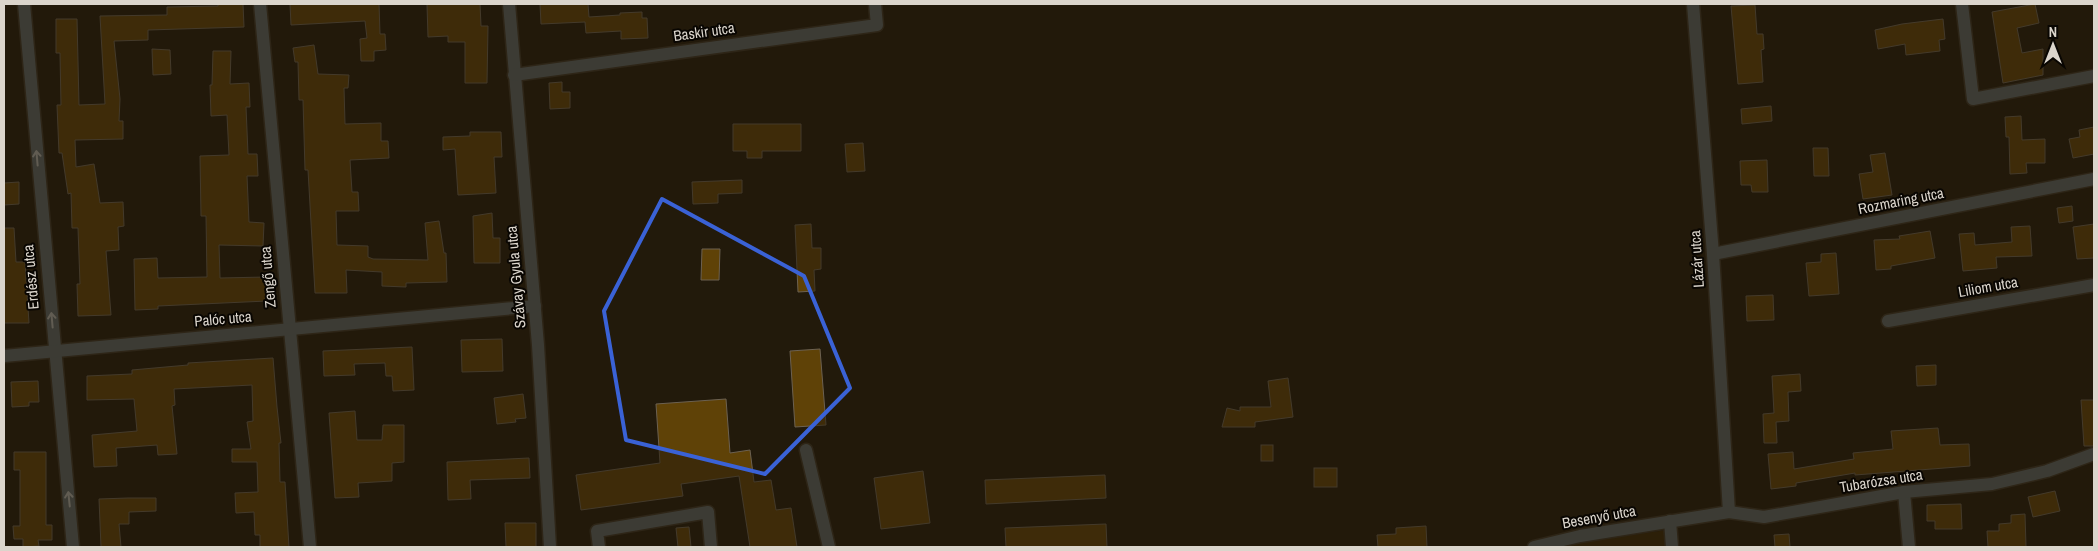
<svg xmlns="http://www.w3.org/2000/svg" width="2098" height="551" viewBox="0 0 2098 551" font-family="'Archivo Narrow',sans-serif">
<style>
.green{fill:#382705}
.building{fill:#5f4207;stroke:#6c6151}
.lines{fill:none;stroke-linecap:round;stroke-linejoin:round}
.minor-casing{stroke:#3c3426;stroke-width:15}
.minor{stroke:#5b6567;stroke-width:12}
.oneway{stroke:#aeaea9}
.marked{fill:none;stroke:#3a62d6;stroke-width:4;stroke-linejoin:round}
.labels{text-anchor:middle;stroke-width:4;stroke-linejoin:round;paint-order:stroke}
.street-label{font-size:15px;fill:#dbd5cc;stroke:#090602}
</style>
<rect width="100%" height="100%" fill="#221a0b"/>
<polygon class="green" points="1667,530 1669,547 1545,547"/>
<g class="building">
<polygon points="218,4 243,4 244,27 148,30 148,40 114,41 120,99 119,121 123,121 123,139 75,140 76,167 94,164 100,203 123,202 124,226 118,227 119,250 106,251 111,315 78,316 77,284 80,284 78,228 72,228 71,193 68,194 62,153 59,153 57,105 61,105 60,53 56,53 56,19 77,19 79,105 105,104 100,16 167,15 167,7 218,6"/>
<polygon points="290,4 379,4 380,34 385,34 386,50 374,51 374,61 361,61 360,39 367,38 365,21 291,25"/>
<polygon points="427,4 480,4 481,26 488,26 487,83 465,83 465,42 448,42 448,36 428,37"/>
<polygon points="540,4 588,4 589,17 620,15 620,13 642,12 642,18 647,18 648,38 621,39 621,31 586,33 585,22 541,24"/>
<polygon points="2035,4 2039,23 2017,28 2022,53 2043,49 2043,75 2003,83 1992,12"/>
<polygon points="1755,5 1757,34 1763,34 1764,49 1761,50 1763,82 1738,84 1731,6"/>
<polygon points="1943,19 1945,39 1939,40 1940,51 1906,55 1905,44 1878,49 1875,30 1902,24"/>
<polygon points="314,45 318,74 349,75 348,88 344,88 345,124 381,123 381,141 388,141 389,158 350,160 352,192 358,192 359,211 336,211 337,245 368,246 368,257 373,259 428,260 425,223 439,221 444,253 446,253 447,282 406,283 406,287 382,286 382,272 346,270 347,293 315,293 308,170 305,170 303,100 299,100 298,62 295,62 293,48"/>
<polygon points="152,49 170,50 171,74 153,75"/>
<polygon points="213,51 231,51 230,84 249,83 250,107 246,107 248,154 257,154 258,176 247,176 249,222 264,223 263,246 219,245 220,278 267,277 267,301 158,306 158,309 135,310 134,259 157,258 158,278 207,277 206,216 201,216 200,156 229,155 227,115 211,116 210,85 212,85"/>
<polygon points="562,82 562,92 570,92 570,108 550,109 549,83"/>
<polygon points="1771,106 1772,121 1742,124 1741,109"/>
<polygon points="2021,116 2022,140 2045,139 2045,163 2026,163 2027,173 2010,174 2009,137 2006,137 2005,117"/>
<polygon points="733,124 801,124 801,151 762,151 762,158 747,158 747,151 733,151"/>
<polygon points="2094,127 2094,154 2073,158 2069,139 2080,137 2079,130"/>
<polygon points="470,132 501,132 502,157 494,157 496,193 458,195 455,149 443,150 443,137 470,136"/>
<polygon points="863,143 865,171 847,172 845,144"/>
<polygon points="1813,148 1828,148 1829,176 1814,176"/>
<polygon points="1885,153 1892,195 1863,199 1859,174 1873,172 1870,155"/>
<polygon points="1767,160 1768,192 1752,192 1751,185 1741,185 1740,161"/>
<polygon points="742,180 742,193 718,194 718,203 693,204 692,182"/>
<polygon points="19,182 19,204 4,205 4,183"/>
<polygon points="2072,206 2073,221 2059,223 2057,208"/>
<polygon points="492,213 493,238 500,238 500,263 474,263 473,216"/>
<polygon points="811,224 812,248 821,248 821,269 814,270 815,291 798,292 795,225"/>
<polygon points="2094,224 2094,258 2077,259 2073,227"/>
<polygon points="2030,226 2032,256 1996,257 1997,268 1963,271 1959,234 1974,233 1975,245 2012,242 2011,227"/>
<polygon points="4,228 14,228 16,262 25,262 29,323 4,323"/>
<polygon points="1930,231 1935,258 1891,266 1891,269 1876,270 1874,240 1900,239 1899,236"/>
<polygon points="702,249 720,249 719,280 701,280"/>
<polygon points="1836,253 1839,294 1809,296 1806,263 1821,262 1821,254"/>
<polygon points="1773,295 1774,320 1747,321 1746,296"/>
<polygon points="502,339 503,371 462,372 461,340"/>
<polygon points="412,347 414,390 393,391 392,376 386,376 385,363 354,364 355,375 324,376 323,351"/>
<polygon points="820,349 826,425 795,427 790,351"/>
<polygon points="273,358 277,407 281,443 279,443 280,482 285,482 289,547 260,547 260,535 255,535 254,512 236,513 235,493 258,492 257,462 232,462 232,449 251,449 247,422 253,421 252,385 174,389 175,405 172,406 177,454 158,455 157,445 116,448 117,466 94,467 92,435 137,431 134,399 87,400 87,376 132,374 132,370 188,365 188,363"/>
<polygon points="1936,365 1936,385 1917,386 1916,366"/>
<polygon points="1800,374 1801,391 1788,392 1789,421 1776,422 1777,443 1764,443 1763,414 1774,413 1772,376"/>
<polygon points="1288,378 1293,417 1255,422 1255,427 1222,427 1227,408 1240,411 1240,407 1271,407 1268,381"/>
<polygon points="38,381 39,402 29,402 29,406 12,407 11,382"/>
<polygon points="523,394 526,418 515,419 516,422 497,424 494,398"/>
<polygon points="726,399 730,453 750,450 754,482 771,480 776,510 791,508 797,547 750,547 739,476 681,484 683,496 581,510 576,475 660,463 656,404"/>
<polygon points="2081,400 2094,400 2094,446 2084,446"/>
<polygon points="355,411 357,440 382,440 383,425 404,425 404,462 392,463 392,481 358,483 359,497 335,498 329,413"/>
<polygon points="1938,428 1940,445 1969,444 1970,466 1855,475 1855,473 1796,483 1796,486 1771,489 1768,454 1793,452 1794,469 1854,459 1853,453 1893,449 1891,431"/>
<rect x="1261" y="445" width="12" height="16"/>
<polygon points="14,452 46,452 46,525 52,525 52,540 38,540 39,546 23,547 23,539 14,539 13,526 20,526 20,470 14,470"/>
<polygon points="529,458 530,478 470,480 471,499 448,500 447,462"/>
<rect x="1314" y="468" width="23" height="19"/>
<polygon points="923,471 930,523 881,529 874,478"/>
<polygon points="1105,475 1106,498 986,504 985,480"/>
<polygon points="2055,491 2060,511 2033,517 2028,497"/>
<polygon points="128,498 156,498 156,511 129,512 129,524 119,524 121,547 101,547 99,499"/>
<polygon points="1961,504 1962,529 1935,529 1935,521 1927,521 1927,505"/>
<polygon points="2025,514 2026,547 1988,547 1987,531 1999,531 1999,524 2011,523 2011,515"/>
<polygon points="505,523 536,523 536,547 506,547"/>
<polygon points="1106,524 1107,547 1006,547 1005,528"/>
<polygon points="1426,526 1427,547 1378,547 1377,535 1396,534 1396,528"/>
<polygon points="689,527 691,547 678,547 676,528"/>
<polygon points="1789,534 1790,547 1775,547 1774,535"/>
</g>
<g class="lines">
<defs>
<g id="minor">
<polyline points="24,4 73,547"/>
<polyline points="260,4 310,547"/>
<polyline points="509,4 538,345 550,547"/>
<polyline points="1693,4 1713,254 1729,512"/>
<polyline points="1962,4 1973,99 2094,76"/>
<polyline points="514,75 877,25 875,4"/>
<polyline points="1713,254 2094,179"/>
<polyline points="1888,321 2094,285"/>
<polyline points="4,356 535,306"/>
<polyline points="806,450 829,547"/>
<polyline points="1904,492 1909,547"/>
<polyline points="1670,521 1672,547"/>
<polyline points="599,547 597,531 708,512 711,547"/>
<polyline points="1534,547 1580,536 1729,512 1764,517 1904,492 1992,484 2047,471 2094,454"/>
</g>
</defs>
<use href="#minor" class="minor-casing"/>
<use href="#minor" class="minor"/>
</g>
<defs><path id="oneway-shaft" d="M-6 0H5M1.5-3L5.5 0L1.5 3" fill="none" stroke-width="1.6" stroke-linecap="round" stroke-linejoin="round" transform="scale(1.25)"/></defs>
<g class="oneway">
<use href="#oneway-shaft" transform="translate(37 158) rotate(-95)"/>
<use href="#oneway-shaft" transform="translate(52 320) rotate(-95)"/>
<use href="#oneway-shaft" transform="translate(69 499) rotate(-96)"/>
</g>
<path d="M0 0H2098V551H0ZM 662,199 L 804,276 L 850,388 L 765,474 L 626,440 L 604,311 Z" fill="#221a0b" fill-opacity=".55" fill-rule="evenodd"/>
<path class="marked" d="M 662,199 L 804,276 L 850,388 L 765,474 L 626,440 L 604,311 Z"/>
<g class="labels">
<g class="street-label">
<text transform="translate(704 32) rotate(-8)" y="5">Baskir utca</text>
<text transform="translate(1901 201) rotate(-11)" y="5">Rozmaring utca</text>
<text transform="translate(1697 259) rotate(-94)" y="5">Lázár utca</text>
<text transform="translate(31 277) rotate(-95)" y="5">Erdész utca</text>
<text transform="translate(268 277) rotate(-95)" y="5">Zengő utca</text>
<text transform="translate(516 277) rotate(-95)" y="5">Szávay Gyula utca</text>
<text transform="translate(1988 287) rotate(-10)" y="5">Liliom utca</text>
<text transform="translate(223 319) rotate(-5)" y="5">Palóc utca</text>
<text transform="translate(1881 481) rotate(-9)" y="5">Tubarózsa utca</text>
<text transform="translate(1599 517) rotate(-10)" y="5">Besenyő utca</text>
</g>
</g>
<rect width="2098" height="551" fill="none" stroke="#dbd5cc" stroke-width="10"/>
<g transform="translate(2053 45)" stroke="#090602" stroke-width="4" paint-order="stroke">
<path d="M0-4L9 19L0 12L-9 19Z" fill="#dbd5cc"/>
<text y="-8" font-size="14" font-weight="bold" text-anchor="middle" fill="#dbd5cc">N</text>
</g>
</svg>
